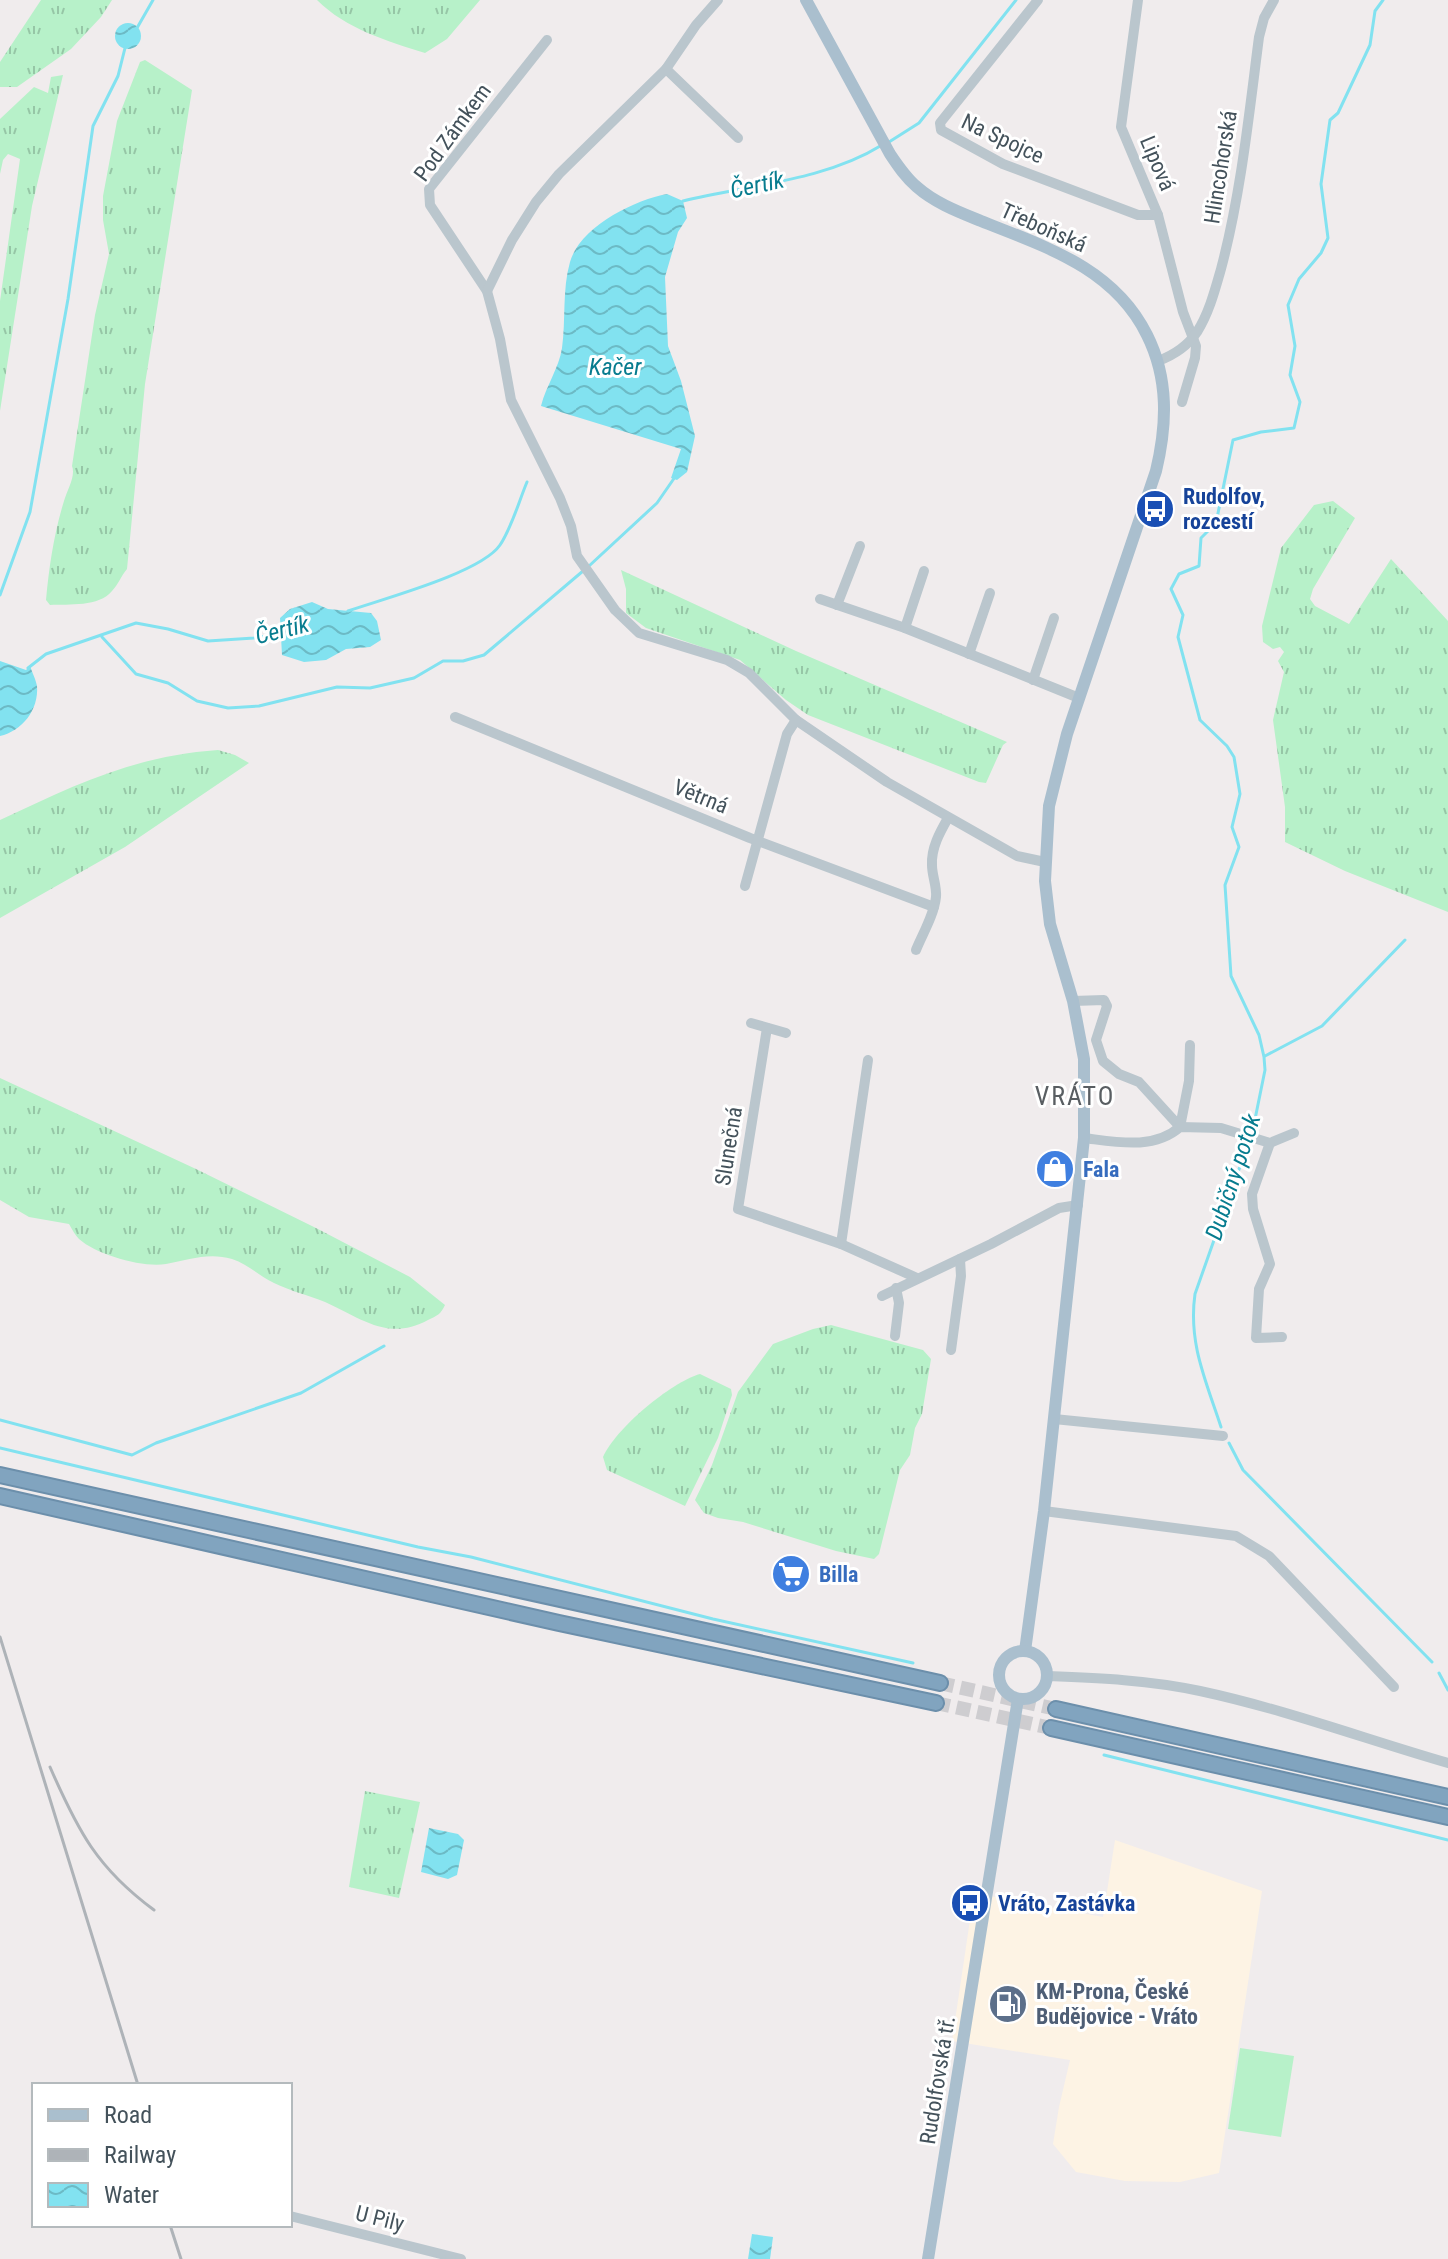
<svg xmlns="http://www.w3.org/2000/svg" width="1448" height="2259" viewBox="0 0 1448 2259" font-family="'Roboto Condensed',sans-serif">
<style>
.commercial{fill:#fdf3e4}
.grass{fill:url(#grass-tufts)}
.park{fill:#b7f1c9}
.water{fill:url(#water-waves)}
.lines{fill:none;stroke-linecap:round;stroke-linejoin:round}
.stream{stroke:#82e2f0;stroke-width:3}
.highway-tunnel{stroke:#cecdd0;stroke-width:14;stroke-dasharray:14 7;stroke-linecap:butt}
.highway-casing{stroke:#6c8fab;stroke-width:18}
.minor{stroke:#bac6cd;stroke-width:10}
.major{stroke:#aabfce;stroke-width:12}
.highway{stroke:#81a4bf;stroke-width:14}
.rail{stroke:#aeb3b8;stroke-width:3}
.labels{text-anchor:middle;stroke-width:6;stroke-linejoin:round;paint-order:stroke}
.street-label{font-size:22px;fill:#44525b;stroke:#fff}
.transit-label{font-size:22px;font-weight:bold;fill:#164399;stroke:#fff;text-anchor:start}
.shop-label{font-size:22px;font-weight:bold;fill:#366cbe;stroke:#fff;text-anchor:start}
.service-label{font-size:22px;font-weight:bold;fill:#4e5e75;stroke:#fff;text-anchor:start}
.water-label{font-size:24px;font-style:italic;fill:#077c8f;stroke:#fff}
.quarter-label{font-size:26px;letter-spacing:2px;fill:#595e62;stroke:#fff}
</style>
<defs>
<pattern id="grass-tufts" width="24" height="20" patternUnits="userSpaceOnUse" patternTransform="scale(2)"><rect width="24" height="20" fill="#b7f1c9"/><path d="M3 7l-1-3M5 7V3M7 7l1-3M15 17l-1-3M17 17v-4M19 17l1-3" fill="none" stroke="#96c6a6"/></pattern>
<pattern id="water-waves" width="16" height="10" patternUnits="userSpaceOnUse" patternTransform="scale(2)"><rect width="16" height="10" fill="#82e2f0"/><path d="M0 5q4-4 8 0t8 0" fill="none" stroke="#6cbac5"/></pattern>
</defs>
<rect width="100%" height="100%" fill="#f0eced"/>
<polygon class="commercial" points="1115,1840 1262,1891 1219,2173 1180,2182 1125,2181 1076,2172 1053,2144 1059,2107 1070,2060 952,2041 974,1893 1103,1917"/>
<g class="grass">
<polygon points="41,0 112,0 101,17 71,49 17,87 0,87 0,62"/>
<path d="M 317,0 L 480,0 L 447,39 L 425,53 C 387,41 346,29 317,0 Z"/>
<path d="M 145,60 L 192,90 L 145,384 L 127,569 C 121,576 118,585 112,591 C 99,607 69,604 50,605 L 46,600 C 49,567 54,533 64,501 C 67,490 76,476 72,466 L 95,315 L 109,254 L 103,220 L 103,196 L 117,121 L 140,62 Z"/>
<polygon points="63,75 32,206 0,411 0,301 20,159 8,154 3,160 0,174 0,119 34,87 48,93 51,77"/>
<polygon points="1333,501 1355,518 1313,589 1310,599 1315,606 1349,624 1391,559 1448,621 1448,912 1345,871 1285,842 1285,807 1273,720 1284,672 1278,661 1284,652 1280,647 1273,649 1263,642 1262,626 1281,548 1314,505"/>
<polygon points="621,570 796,651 1007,742 1003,745 986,783 979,782 808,715 786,700 740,660 646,628 626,613 626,589"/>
<path d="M 218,750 L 235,755 L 249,763 L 125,847 L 0,918 L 0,820 C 75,785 133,756 218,750 Z"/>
<path d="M 0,1078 L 196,1169 L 316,1228 L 410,1277 L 445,1305 C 441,1314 437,1316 428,1320 C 388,1342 361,1318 325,1302 C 308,1295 290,1291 274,1283 C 259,1276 248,1264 232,1259 C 208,1252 189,1260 166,1264 C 143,1268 97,1255 79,1239 C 75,1235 72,1229 69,1224 L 29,1217 L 0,1200 Z"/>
<polygon points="831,1325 923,1350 931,1359 922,1414 915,1428 910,1455 900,1470 879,1554 874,1559 836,1551 743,1522 718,1518 704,1513 695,1500 712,1465 738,1392 773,1344 813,1329"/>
<path d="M 700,1374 L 731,1389 L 732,1395 L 718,1438 L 685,1506 L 607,1470 L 603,1457 C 615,1429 671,1382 700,1374 Z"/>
<polygon points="365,1791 420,1802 399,1898 349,1887"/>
</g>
<polygon class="park" points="1240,2048 1294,2056 1281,2137 1228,2129"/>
<g class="water">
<circle cx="128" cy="36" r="13"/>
<path d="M 667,194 L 683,201 L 687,218 L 678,232 L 665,277 L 668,346 L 681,381 L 695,436 L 687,472 L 677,480 L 671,478 L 681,449 L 541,406 C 546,386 559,368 562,348 C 566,320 562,290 570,262 C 580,227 634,200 667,194 Z"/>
<polygon points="312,602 328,609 371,613 377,621 381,640 370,647 346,649 326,660 304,662 282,655 280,618 290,609"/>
<path d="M 0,661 L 26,670 L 30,666 C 32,672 36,680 37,686 C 39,710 22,731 0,736 Z"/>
<polygon points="429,1828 458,1834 464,1840 457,1875 448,1879 421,1872"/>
<polygon points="752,2234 773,2237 770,2259 748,2259"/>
</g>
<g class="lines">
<g class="stream">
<polyline points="137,28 153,0"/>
<polyline points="889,142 919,123 1016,0"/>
<path d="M 683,201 C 748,185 824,181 882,145"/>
<polyline points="589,566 657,503 675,477"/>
<polyline points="0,595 30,512 68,299 93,126 118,76 125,48"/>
<path d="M 348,611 C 382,599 481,573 500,545 C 512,527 519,501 527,482"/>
<polyline points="102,637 136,674 168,683 197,701 228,708 259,706 337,687 370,688 414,678 443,661 463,661 484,655 583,571"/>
<polyline points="28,668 46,654 136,623 168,629 208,641 254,638 284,633"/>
<polyline points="1265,1056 1322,1026 1405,940"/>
<polyline points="1252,1134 1265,1070 1264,1057 1259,1035 1231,976 1225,885 1239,847 1232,827 1240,794 1234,757 1227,746 1200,720 1178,637 1183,615 1171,589 1179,574 1199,566 1201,538 1216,523 1233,440 1261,432 1294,428 1300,402 1290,375 1295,346 1288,305 1299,279 1321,253 1328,238 1321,184 1330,120 1338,113 1370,45 1375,11 1383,0"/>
<polyline points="0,1420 132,1455 156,1443 301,1393 384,1346"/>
<path d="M 1221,1427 C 1206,1381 1188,1343 1195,1294 L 1249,1141"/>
<polyline points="1229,1443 1243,1470 1432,1662"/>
<polyline points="0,1448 418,1547 471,1557 713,1619 913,1663"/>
<polyline points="1439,1673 1448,1690"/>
<polyline points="1104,1755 1448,1840"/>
</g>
<g class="highway-tunnel">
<polyline points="940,1683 1056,1709"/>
<polyline points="936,1703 1051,1728"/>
</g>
<defs>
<g id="highway">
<polyline points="0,1475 940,1683"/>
<polyline points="0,1496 559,1623 936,1703"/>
<polyline points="1056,1709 1448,1797"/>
<polyline points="1051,1728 1448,1817"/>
</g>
</defs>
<use href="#highway" class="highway-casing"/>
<g class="minor">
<polyline points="1038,0 940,123 941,130 1003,164 1138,215 1158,215"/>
<polyline points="1138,0 1121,127 1158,215 1183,312 1196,346 1195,358 1182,402"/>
<polyline points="547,40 429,189 430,205 487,291 500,339 511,400 560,498 571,526 577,556 615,610 639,633 727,660 749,673 796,720 887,782 1017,856 1045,862"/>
<polyline points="666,69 738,138"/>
<polyline points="487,291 512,240 536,202 559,174 666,69 696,25 718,0"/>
<path d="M 1158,361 C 1174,355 1187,347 1197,332 C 1209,313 1215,290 1221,269 C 1241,194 1249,114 1259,37 L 1264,18 L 1274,0"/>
<polyline points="820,599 905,628 1079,698"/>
<polyline points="837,605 860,546"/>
<polyline points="905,628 924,571"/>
<polyline points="969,654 990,593"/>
<polyline points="1033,680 1054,618"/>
<polyline points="455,717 750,838 934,907"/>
<polyline points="745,886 787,734 796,720"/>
<path d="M 916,950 C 923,933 934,915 936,897 C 937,886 932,876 932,865 C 931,848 940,832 948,818"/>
<polyline points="1073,1001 1104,1000 1107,1006 1096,1040 1103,1061 1119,1074 1139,1082 1180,1127"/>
<polyline points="751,1023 786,1033"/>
<polyline points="767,1028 738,1209 841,1244 917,1278"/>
<polyline points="1180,1127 1189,1081 1190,1045"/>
<path d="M 1084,1138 C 1117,1142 1154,1150 1180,1127 L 1221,1128 L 1270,1143 L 1294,1133"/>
<polyline points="1270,1143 1252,1194 1253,1209 1270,1264 1259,1289 1256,1338 1282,1337"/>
<polyline points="841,1244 868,1060"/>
<polyline points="882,1296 991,1244 1059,1208 1078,1205"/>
<polyline points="895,1336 899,1303 896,1288"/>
<polyline points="951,1350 961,1276 960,1259"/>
<polyline points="1054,1419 1223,1436"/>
<polyline points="1044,1511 1236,1536 1269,1556 1394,1687"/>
<path d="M 1047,1676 C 1098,1678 1150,1680 1200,1691 C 1284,1709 1365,1739 1448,1763"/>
<polyline points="290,2216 461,2259"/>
</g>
<g class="major">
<path d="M 806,0 L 890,154 C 898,166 906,178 917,187 C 935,203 959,212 981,221 C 1046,247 1114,268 1147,335 C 1169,379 1167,425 1156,471 L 1067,734 L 1049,806 L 1045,881 L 1050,924 L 1073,1001 L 1084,1059 L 1084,1138 L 1044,1511 L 1025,1651"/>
<circle cx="1023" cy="1675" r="24"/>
<polyline points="928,2259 1018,1699"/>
</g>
<use href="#highway" class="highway"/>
<g class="rail">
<polyline points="0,1637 138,2085"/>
<path d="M 50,1767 C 78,1831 97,1868 154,1910"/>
<polyline points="170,2225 181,2259"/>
</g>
</g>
<defs>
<symbol id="bus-disc" viewBox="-11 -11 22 22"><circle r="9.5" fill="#1a4fb4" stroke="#fff"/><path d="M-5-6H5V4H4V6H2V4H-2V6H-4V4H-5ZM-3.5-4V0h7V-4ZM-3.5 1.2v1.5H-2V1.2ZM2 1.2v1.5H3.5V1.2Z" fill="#fff"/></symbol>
<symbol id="shop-disc" viewBox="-11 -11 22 22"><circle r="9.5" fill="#3f7fe0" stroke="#fff"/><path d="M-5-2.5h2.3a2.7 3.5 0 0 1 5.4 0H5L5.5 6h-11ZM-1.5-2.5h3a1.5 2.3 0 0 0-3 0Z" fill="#fff"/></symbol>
<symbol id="supermarket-disc" viewBox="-11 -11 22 22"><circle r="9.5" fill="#3f7fe0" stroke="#fff"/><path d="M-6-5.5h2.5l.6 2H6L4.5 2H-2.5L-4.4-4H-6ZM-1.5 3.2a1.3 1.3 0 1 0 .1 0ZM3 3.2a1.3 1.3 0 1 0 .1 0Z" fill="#fff"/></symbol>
<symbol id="fuel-disc" viewBox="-11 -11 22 22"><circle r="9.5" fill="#5c6f8a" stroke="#fff"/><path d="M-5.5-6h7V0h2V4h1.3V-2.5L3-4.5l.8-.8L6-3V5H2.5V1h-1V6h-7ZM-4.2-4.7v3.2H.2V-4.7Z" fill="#fff"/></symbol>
</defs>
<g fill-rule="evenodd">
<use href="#bus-disc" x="1133" y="487" width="44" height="44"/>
<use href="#shop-disc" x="1033" y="1147" width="44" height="44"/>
<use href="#supermarket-disc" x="769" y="1552" width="44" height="44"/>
<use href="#bus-disc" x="948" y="1881" width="44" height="44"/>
<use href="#fuel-disc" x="986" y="1982" width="44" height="44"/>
</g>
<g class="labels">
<g class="street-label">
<text transform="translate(452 132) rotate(-54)" y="8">Pod Zámkem</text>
<text transform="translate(1003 138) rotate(25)" y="8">Na Spojce</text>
<text transform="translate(1158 163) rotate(67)" y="8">Lipová</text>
<text transform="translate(1220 167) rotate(-81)" y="8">Hlincohorská</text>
<text transform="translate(1044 227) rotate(24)" y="8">Třeboňská</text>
<text transform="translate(701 796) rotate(22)" y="8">Větrná</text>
<text transform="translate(728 1146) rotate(-81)" y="8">Slunečná</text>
<text transform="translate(937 2080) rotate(-81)" y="8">Rudolfovská tř.</text>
<text transform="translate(380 2218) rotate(14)" y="8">U Pily</text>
</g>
<g class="transit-label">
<text x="1183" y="504">Rudolfov,<tspan x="1183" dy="25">rozcestí</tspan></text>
<text x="998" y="1911">Vráto, Zastávka</text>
</g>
<g class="shop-label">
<text x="1083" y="1177">Fala</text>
<text x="819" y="1582">Billa</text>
</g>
<g class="service-label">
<text x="1036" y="1999">KM-Prona, České<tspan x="1036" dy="25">Budějovice - Vráto</tspan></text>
</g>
<g class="water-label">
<text transform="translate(757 185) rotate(-12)" y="8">Čertík</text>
<text x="615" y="375">Kačer</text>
<text transform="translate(282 630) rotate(-14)" y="8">Čertík</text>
<text transform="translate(1233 1177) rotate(-72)" y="8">Dubičný potok</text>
</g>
<g class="quarter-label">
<text x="1075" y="1105">VRÁTO</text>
</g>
</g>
<rect x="32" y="2083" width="260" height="144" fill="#ffffff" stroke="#b4babd" stroke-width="2"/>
<rect x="48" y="2109" width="40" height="12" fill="#aabfce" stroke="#b4babd" stroke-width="2"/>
<text x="104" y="2123" font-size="24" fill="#44525b">Road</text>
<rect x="48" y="2149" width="40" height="12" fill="#aeb3b8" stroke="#b4babd" stroke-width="2"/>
<text x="104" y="2163" font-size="24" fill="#44525b">Railway</text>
<rect x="48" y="2183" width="40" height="24" fill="url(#water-waves)" stroke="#b4babd" stroke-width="2"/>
<text x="104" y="2203" font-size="24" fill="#44525b">Water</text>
</svg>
